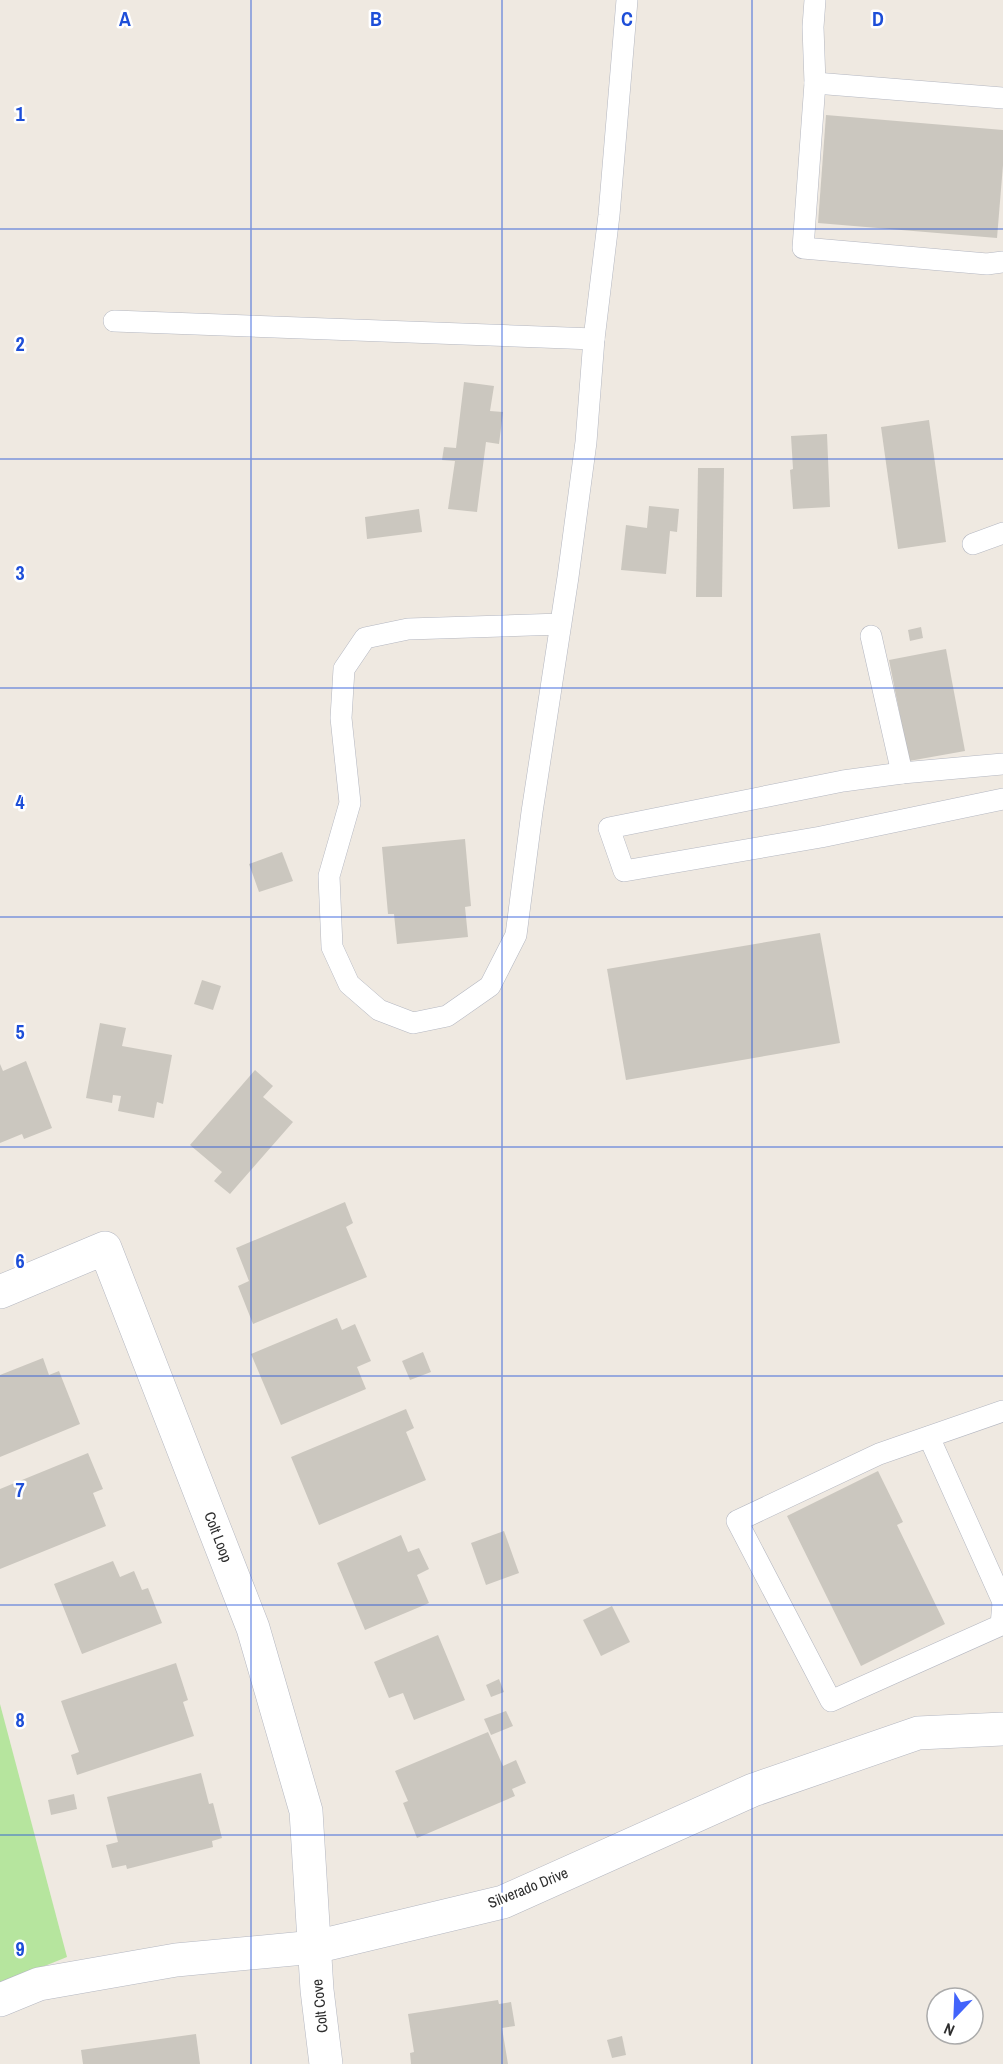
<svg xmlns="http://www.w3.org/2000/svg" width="1003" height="2064" viewBox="0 0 1003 2064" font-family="'Archivo Narrow',sans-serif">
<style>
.green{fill:#b6e59e}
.building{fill:#cbc7bf}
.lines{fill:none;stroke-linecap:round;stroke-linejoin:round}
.service-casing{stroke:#b4b7c1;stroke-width:22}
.minor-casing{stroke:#b4b7c1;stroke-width:34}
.service{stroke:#fff;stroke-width:21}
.minor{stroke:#fff;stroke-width:33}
.grid{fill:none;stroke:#1d4ed8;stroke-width:1.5;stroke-opacity:0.55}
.labels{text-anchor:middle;stroke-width:5;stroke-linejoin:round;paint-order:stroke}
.street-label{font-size:15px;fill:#2e2e2e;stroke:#fff}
.grid-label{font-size:20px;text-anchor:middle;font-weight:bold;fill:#1d4ed8;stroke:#fff;stroke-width:5;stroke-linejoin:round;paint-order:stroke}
</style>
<rect width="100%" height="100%" fill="#efe9e1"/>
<polygon class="green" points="0,1704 67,1957 0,1984"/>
<g class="building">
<polygon points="826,115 1003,130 1003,165 997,238 818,223"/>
<polygon points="464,382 494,386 490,411 503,412 499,444 486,442 477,512 448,509 455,461 442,460 444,447 456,448"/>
<polygon points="929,420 946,542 898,549 881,427"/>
<polygon points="827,434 830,507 793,509 790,470 793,469 791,436"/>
<polygon points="698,468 724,468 722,597 696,597"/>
<polygon points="649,506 679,509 677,532 670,531 666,574 621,570 626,525 647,528"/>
<polygon points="419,509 422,532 367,539 365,517"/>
<polygon points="921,627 923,638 910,641 908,630"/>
<polygon points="946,649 965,751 909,761 889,660"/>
<polygon points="465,839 471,906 465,907 468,937 397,944 394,914 388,914 382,847"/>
<polygon points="282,852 293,881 259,892 249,864"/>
<polygon points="820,933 840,1043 626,1080 607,969"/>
<polygon points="202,980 221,986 213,1010 194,1004"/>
<polygon points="100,1023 126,1028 122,1046 172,1055 163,1104 157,1102 154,1118 118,1111 121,1096 113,1095 112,1103 86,1098"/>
<polygon points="26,1061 52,1128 24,1139 22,1134 0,1143 0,1064 3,1071"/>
<polygon points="255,1070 273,1086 263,1097 293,1122 230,1194 214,1181 222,1172 190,1145"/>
<polygon points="345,1202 353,1223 346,1227 367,1277 253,1324 238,1286 249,1281 236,1248"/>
<polygon points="337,1318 342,1330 355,1324 371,1361 357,1367 366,1389 281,1425 251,1354"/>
<polygon points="423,1352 431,1372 410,1380 402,1361"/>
<polygon points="43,1358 49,1375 59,1371 80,1424 0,1457 0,1375"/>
<polygon points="406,1409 414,1428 406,1432 426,1480 319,1525 291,1457"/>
<polygon points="88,1453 103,1489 93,1493 106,1526 0,1569 0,1489"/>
<polygon points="878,1471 903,1522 897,1525 945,1624 861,1666 787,1516"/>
<polygon points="504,1531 519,1573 486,1585 471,1543"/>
<polygon points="401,1535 408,1552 419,1548 429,1569 417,1575 429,1603 365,1630 337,1563"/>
<polygon points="113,1561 120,1577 134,1571 142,1590 148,1588 162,1623 82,1654 54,1584"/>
<polygon points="612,1606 630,1642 601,1656 583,1620"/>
<polygon points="438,1635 465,1700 414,1720 403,1693 389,1698 374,1662"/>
<polygon points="176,1663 188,1700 183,1702 194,1736 77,1775 71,1755 79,1752 61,1701"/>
<polygon points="499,1679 504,1692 491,1697 486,1685"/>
<polygon points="506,1711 513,1726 491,1735 484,1719"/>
<polygon points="488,1732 503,1766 516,1760 526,1783 512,1789 515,1796 417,1838 403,1803 408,1801 395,1771"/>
<polygon points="201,1773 209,1804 213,1803 222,1838 212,1841 213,1847 127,1869 126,1865 112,1868 106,1845 118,1842 107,1797"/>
<polygon points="74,1794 77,1809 51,1815 48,1800"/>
<polygon points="498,2000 499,2004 511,2002 515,2026 502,2028 508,2064 411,2064 410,2053 414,2052 408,2014"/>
<polygon points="196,2034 200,2064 83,2064 81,2050"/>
<polygon points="622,2036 626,2055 612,2058 607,2040"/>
</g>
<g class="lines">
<defs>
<g id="service">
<polyline points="815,0 813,27 815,83 803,248 987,264 1003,262"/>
<polyline points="815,83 1003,98"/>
<polyline points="114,321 594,339"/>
<polyline points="973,544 1003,533"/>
<polyline points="561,624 408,629 365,638 344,669 341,718 350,803 329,876 332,947 349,984 379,1010 413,1023 447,1016 490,986 516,935 532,812 568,577 586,442 594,339 609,215 627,0"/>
<polyline points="871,636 902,773"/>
<polyline points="1003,764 902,773 843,781 609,828 624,871 821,837 1003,799"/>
<polyline points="1003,1411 879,1454 737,1521 831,1701 1001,1625 1003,1603"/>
<polyline points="929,1437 1003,1602"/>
</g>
<g id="minor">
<polyline points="0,1292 105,1248 253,1628 306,1811 317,1990 326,2064"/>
<polyline points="0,2000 39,1984 176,1960 315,1947 503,1902 753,1790 918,1733 1003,1729"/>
</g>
</defs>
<use href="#service" class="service-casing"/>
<use href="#minor" class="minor-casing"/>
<use href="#service" class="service"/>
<use href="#minor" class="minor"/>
</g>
<path class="grid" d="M 251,0 L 251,2064M 502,0 L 502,2064M 752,0 L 752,2064M 0,229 L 1003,229M 0,459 L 1003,459M 0,688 L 1003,688M 0,917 L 1003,917M 0,1147 L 1003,1147M 0,1376 L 1003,1376M 0,1605 L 1003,1605M 0,1835 L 1003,1835"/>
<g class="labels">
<g class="street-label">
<text transform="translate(218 1537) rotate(69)" y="5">Colt Loop</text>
<text transform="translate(528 1888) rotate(-22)" y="5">Silverado Drive</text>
<text transform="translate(320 2006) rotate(-96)" y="5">Colt Cove</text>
</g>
</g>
<g class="grid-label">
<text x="125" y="26">A</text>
<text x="376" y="26">B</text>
<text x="627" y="26">C</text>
<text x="878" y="26">D</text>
<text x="20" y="121">1</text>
<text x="20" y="351">2</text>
<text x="20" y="580">3</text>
<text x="20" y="809">4</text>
<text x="20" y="1039">5</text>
<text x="20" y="1268">6</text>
<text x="20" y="1497">7</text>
<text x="20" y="1727">8</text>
<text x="20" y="1956">9</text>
</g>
<g transform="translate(955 2016) rotate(203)"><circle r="28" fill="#ffffff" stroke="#ababab" stroke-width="1.5"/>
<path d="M0-4.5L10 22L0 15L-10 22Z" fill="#4264fb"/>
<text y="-9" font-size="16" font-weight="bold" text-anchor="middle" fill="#2e2e2e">N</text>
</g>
</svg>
